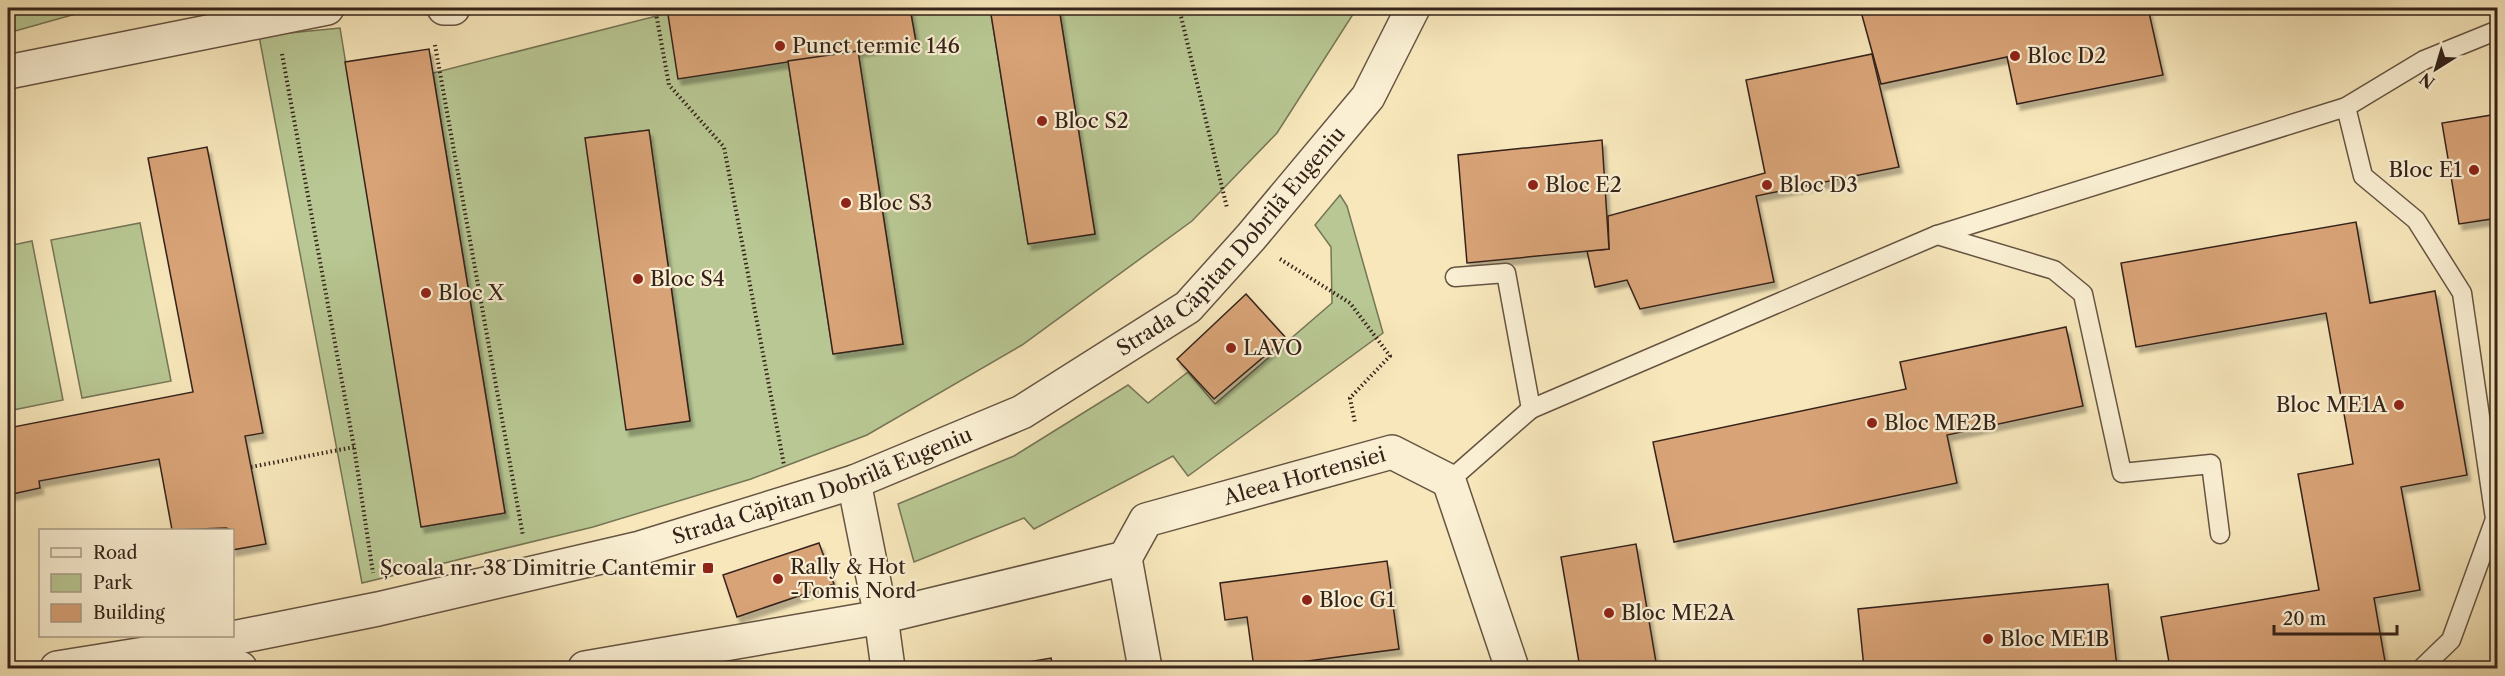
<svg xmlns="http://www.w3.org/2000/svg" width="2505" height="676" viewBox="0 0 2505 676" font-family="'Libre Caslon Text',serif">
<style>
.green{fill:#b8c793;stroke:#767556;stroke-width:1.5;fill-rule:evenodd}
.building{fill:#d8a377;stroke:#35231a;stroke-width:1.5;filter:url(#shadow)}
.lines{fill:none;stroke-linecap:round;stroke-linejoin:round}
.service-casing{stroke:#665442;stroke-width:21}
.minor-casing{stroke:#665442;stroke-width:36}
.tertiary-casing{stroke:#665442;stroke-width:36}
.path{stroke:#35231a;stroke-width:4;stroke-dasharray:1.5 3;stroke-linecap:butt}
.service{stroke:#faefd3;stroke-width:18}
.minor{stroke:#faefd3;stroke-width:33}
.tertiary{stroke:#faefd3;stroke-width:33}
.poi-dot{fill:#8f2418;stroke:#faefd3;stroke-width:2}
.labels{text-anchor:middle;stroke-width:4.5;stroke-linejoin:round;paint-order:stroke}
.poi-label{font-size:21px;fill:#35231a;stroke:#faefd3;text-anchor:start}
.street-label{font-size:21px;fill:#35231a;stroke:#faefd3}
</style>
<defs>
<filter id="shadow"><feDropShadow dx="3.5" dy="6" stdDeviation="1.5" flood-color="#0004"/></filter>
</defs>
<rect width="100%" height="100%" fill="#f7e7bb"/>
<filter id="stains"><feTurbulence type="fractalNoise" baseFrequency=".00333" numOctaves="4"/><feColorMatrix values="0 0 0 0 .2 0 0 0 0 .09 0 0 0 0 .02 0 0 0 .5 -.17"/></filter>
<radialGradient id="worn" r=".72"><stop offset=".6" stop-color="#630" stop-opacity="0"/><stop offset="1" stop-color="#630" stop-opacity=".3"/></radialGradient>
<g class="green">
<polygon points="8,8 97,8 8,33"/>
<path d="M 910,8 L 990,8 L 1028,244 L 1095,233 L 1059,8 L 1357,8 L 1277,133 L 1192,221 L 1022,345 L 867,435 L 751,479 L 593,527 L 362,583 L 259,36 L 340,28 L 422,527 L 505,513 L 433,73 L 668,13 L 788,61 L 833,354 L 903,344 L 858,51 L 916,42 ZM 649,130 L 690,420 L 690,421 L 586,138 Z"/>
<polygon points="1340,195 1347,206 1383,333 1188,476 1173,456 1034,529 1024,518 914,562 898,504 1014,456 1128,385 1148,403 1188,372 1215,404 1332,303 1331,247 1315,225"/>
<polygon points="140,223 171,381 82,398 51,240"/>
<polygon points="32,241 63,400 8,411 8,246"/>
</g>
<g class="building">
<polygon points="667,8 910,8 916,42 678,79"/>
<polygon points="990,8 1059,8 1095,234 1028,244"/>
<polygon points="1860,8 2148,8 2163,75 2017,104 2007,57 1881,84"/>
<polygon points="429,49 505,513 421,527 345,62"/>
<polygon points="858,51 903,344 833,354 788,61"/>
<polygon points="1872,54 1899,167 1756,196 1774,282 1640,309 1627,280 1595,287 1587,251 1609,249 1608,216 1765,173 1746,80"/>
<polygon points="2498,114 2498,218 2459,224 2442,123"/>
<polygon points="649,130 690,421 626,430 585,138"/>
<polygon points="1602,140 1609,249 1467,263 1458,155"/>
<polygon points="207,147 263,433 245,436 266,544 232,550 232,530 226,528 172,530 159,459 39,481 40,488 8,495 8,428 193,392 148,158"/>
<polygon points="2356,222 2370,303 2435,291 2467,475 2401,487 2420,590 2374,598 2386,667 2170,668 2161,617 2319,590 2298,474 2353,464 2326,313 2136,347 2121,263"/>
<polygon points="1246,294 1286,338 1214,399 1177,359"/>
<polygon points="2066,327 2083,406 1947,435 1957,483 1674,542 1653,442 1906,389 1900,362"/>
<polygon points="819,543 834,584 737,617 723,575"/>
<polygon points="1636,544 1657,668 1580,668 1561,557"/>
<polygon points="1387,561 1399,649 1254,668 1247,617 1225,620 1220,583"/>
<polygon points="2108,584 2117,668 1864,668 1858,609"/>
<polygon points="1051,658 1053,668 993,668"/>
</g>
<g class="lines">
<defs>
<g id="service">
<polyline points="1937,235 2054,270 2083,294 2122,473 2211,464 2220,534"/>
<polyline points="1531,409 1937,235 2346,107"/>
<polyline points="1449,481 1531,409 1506,273 1455,277"/>
<polyline points="2422,668 2451,640 2495,519 2462,293 2416,220 2363,176 2346,107 2424,60 2498,30"/>
</g>
<g id="minor">
<polyline points="444,8 453,8"/>
<polyline points="8,72 327,8"/>
<polyline points="854,482 881,617 888,668"/>
<path id="s1" d="M 1125,558 L 1146,520 L 1392,452 L 1449,481 L 1512,668"/>
<polyline points="188,647 240,668"/>
<polyline points="585,668 881,617 1125,558 1145,668"/>
</g>
<g id="tertiary">
<path id="s2" d="M 57,668 L 188,647 L 378,609 L 640,548 L 854,482 L 1022,412 L 1188,307 L 1251,237 L 1368,97 L 1413,8"/>
</g>
</defs>
<use href="#service" class="service-casing"/>
<use href="#minor" class="minor-casing"/>
<use href="#tertiary" class="tertiary-casing"/>
<g class="path">
<polyline points="655,8 669,85 724,147 784,465"/>
<polyline points="1179,8 1227,208"/>
<polyline points="435,45 523,536"/>
<polyline points="282,54 354,447 373,573"/>
<polyline points="1280,259 1350,303 1390,356 1350,398 1355,423"/>
<polyline points="251,467 354,447"/>
</g>
<use href="#service" class="service"/>
<use href="#minor" class="minor"/>
<use href="#tertiary" class="tertiary"/>
</g>
<g class="poi-dot">
<circle cx="780" cy="46" r="6"/>
<circle cx="2015" cy="56" r="6"/>
<circle cx="1042" cy="121" r="6"/>
<circle cx="2474" cy="170" r="6"/>
<circle cx="1533" cy="185" r="6"/>
<circle cx="1767" cy="185" r="6"/>
<circle cx="846" cy="203" r="6"/>
<circle cx="638" cy="279" r="6"/>
<circle cx="426" cy="293" r="6"/>
<circle cx="1231" cy="348" r="6"/>
<circle cx="2399" cy="405" r="6"/>
<circle cx="1872" cy="423" r="6"/>
<rect x="702" y="562" width="12" height="12" rx="3"/>
<circle cx="778" cy="579" r="6"/>
<circle cx="1307" cy="600" r="6"/>
<circle cx="1609" cy="613" r="6"/>
<circle cx="1988" cy="639" r="6"/>
</g>
<g class="labels">
<g class="poi-label">
<text x="792" y="53">Punct termic 146</text>
<text x="2027" y="63">Bloc D2</text>
<text x="1054" y="128">Bloc S2</text>
<text x="2462" y="177" text-anchor="end">Bloc E1</text>
<text x="1545" y="192">Bloc E2</text>
<text x="1779" y="192">Bloc D3</text>
<text x="858" y="210">Bloc S3</text>
<text x="650" y="286">Bloc S4</text>
<text x="438" y="300">Bloc X</text>
<text x="1243" y="355">LAVO</text>
<text x="2387" y="412" text-anchor="end">Bloc ME1A</text>
<text x="1884" y="430">Bloc ME2B</text>
<text x="790" y="574">Rally &amp; Hot<tspan x="790" dy="24">-Tomis Nord</tspan></text>
<text x="696" y="575" text-anchor="end">Școala nr. 38 Dimitrie Cantemir</text>
<text x="1319" y="607">Bloc G1</text>
<text x="1621" y="620">Bloc ME2A</text>
<text x="2000" y="646">Bloc ME1B</text>
</g>
<g class="street-label">
<text dy="7" stroke="none"><textPath href="#s2" startOffset="1274">Strada Căpitan Dobrilă Eugeniu</textPath></text>
<text dy="7" stroke="none"><textPath href="#s1" startOffset="208">Aleea Hortensiei</textPath></text>
<text dy="7" stroke="none"><textPath href="#s2" startOffset="788">Strada Căpitan Dobrilă Eugeniu</textPath></text>
</g>
</g>
<rect width="2505" height="676" fill="none" stroke="#f7e7bb" stroke-width="30"/>
<rect x="9" y="9" width="2487" height="658" fill="none" stroke="#35231a" stroke-width="3"/>
<rect x="15" y="15" width="2475" height="646" fill="none" stroke="#35231a" stroke-width="1.5"/>
<rect x="39" y="529" width="195" height="108" fill="#faefd3" stroke="#ab9d89" stroke-width="1.5"/>
<rect x="51" y="548" width="30" height="9" fill="#faefd3" stroke="#ab9d89" stroke-width="1.5"/>
<text x="93" y="559" font-size="18" fill="#35231a">Road</text>
<rect x="51" y="574" width="30" height="18" fill="#b8c793" stroke="#ab9d89" stroke-width="1.5"/>
<text x="93" y="589" font-size="18" fill="#35231a">Park</text>
<rect x="51" y="604" width="30" height="18" fill="#d8a377" stroke="#ab9d89" stroke-width="1.5"/>
<text x="93" y="619" font-size="18" fill="#35231a">Building</text>
<g transform="translate(2436 69) rotate(217)" stroke="#faefd3" stroke-width="4.5" paint-order="stroke">
<path d="M0-4.5L10 22L0 15L-10 22Z" fill="#35231a"/>
<text y="-9" font-size="16" font-weight="bold" text-anchor="middle" fill="#35231a">N</text>
</g>
<path d="M2274 625v9h123v-9" fill="none" stroke="#35231a" stroke-width="3"/>
<text x="2283" y="625" font-size="18" fill="#35231a" stroke="#faefd3" stroke-width="4.5" paint-order="stroke">20 m</text>
<rect width="100%" height="100%" filter="url(#stains)"/>
<rect width="100%" height="100%" fill="url(#worn)"/>
</svg>
